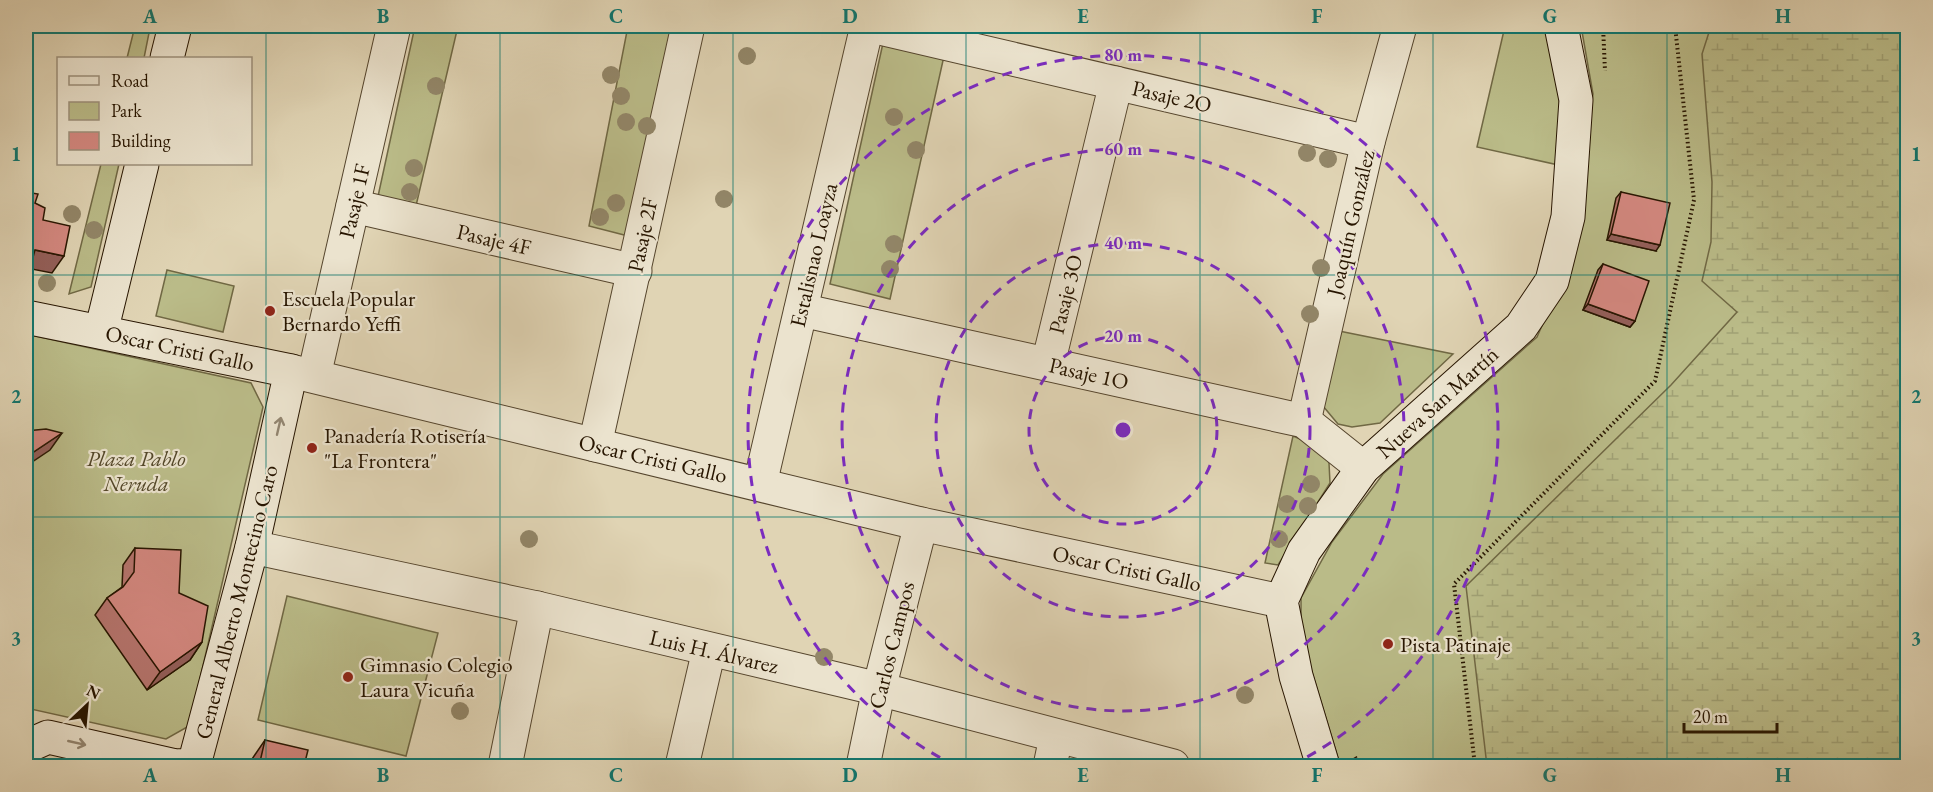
<svg xmlns="http://www.w3.org/2000/svg" width="1933" height="792" viewBox="0 0 1933 792" font-family="'EB Garamond',serif">
<style>
.green{fill:#babb88;stroke:#706844;stroke-width:1.5}
.wetland{fill:url(#wetland-marsh);stroke:#706844;stroke-width:1.5}
.lines{fill:none;stroke-linecap:round;stroke-linejoin:round}
.street-casing{stroke:#55452d;stroke-width:35}
.secondary-casing{stroke:#271500;stroke-width:35}
.path{stroke:#271500;stroke-width:4;stroke-dasharray:1.5 3;stroke-linecap:butt}
.street{stroke:#ebe3ce;stroke-width:33}
.secondary{stroke:#ebe3ce;stroke-width:33}
.tree{fill:#928668}
.wall{fill:#b6756e;stroke:#271500;stroke-width:1.5}
.shaded-wall{fill:#945f5a;stroke:#271500;stroke-width:1.5}
.building{fill:#d48880;stroke:#271500;stroke-width:1.5}
.oneway{stroke:#938671}
.grid{fill:none;stroke:#0f766e;stroke-width:1.5;stroke-opacity:0.55}
.ring{fill:none;stroke:#7b2cbf;stroke-width:3;stroke-dasharray:10 8}
.poi-dot{fill:#8f2418;stroke:#ebe3ce;stroke-width:2}
.labels{text-anchor:middle;stroke-width:4.5;stroke-linejoin:round;paint-order:stroke}
.street-label{font-size:22px;fill:#271500;stroke:#ebe3ce}
.poi-label{font-size:22px;fill:#271500;stroke:#ebe3ce;text-anchor:start}
.park-label{font-size:22px;font-style:italic;fill:#534729;stroke:#ebe3ce}
.centre{fill:#7b2cbf;stroke:#ebe3ce;stroke-width:3}
.ring-label{font-size:18px;text-anchor:middle;font-weight:bold;fill:#7b2cbf;stroke:#ebe3ce;stroke-width:4.5;stroke-linejoin:round;paint-order:stroke}
.neatline{fill:none;stroke:#0f766e;stroke-width:2}
.grid-label{font-size:20px;text-anchor:middle;font-weight:bold;fill:#0f766e}
</style>
<defs>
<pattern id="wetland-marsh" width="20" height="14" patternUnits="userSpaceOnUse" patternTransform="scale(1.5)"><rect width="20" height="14" fill="#babb88"/><path d="M1 5h8M5 5V1M11 12h8M15 12V8" fill="none" stroke="#a0a074"/></pattern>
</defs>
<rect width="100%" height="100%" fill="#e0d4b4"/>
<filter id="stains"><feTurbulence type="fractalNoise" baseFrequency=".00333" numOctaves="4"/><feColorMatrix values="0 0 0 0 .2 0 0 0 0 .09 0 0 0 0 .02 0 0 0 .5 -.17"/></filter>
<radialGradient id="worn" r=".72"><stop offset=".6" stop-color="#630" stop-opacity="0"/><stop offset="1" stop-color="#630" stop-opacity=".3"/></radialGradient>
<g class="green">
<polygon points="135,26 149,33 144,58 127,58"/>
<polygon points="415,26 458,26 415,210 377,201"/>
<polygon points="628,26 680,26 636,238 589,226"/>
<polygon points="1505,26 1548,26 1556,39 1563,166 1477,147"/>
<polygon points="1581,26 1907,26 1907,766 1342,766 1338,758 1301,636 1301,598 1332,542 1383,474 1537,337 1562,280 1575,216 1593,94"/>
<polygon points="885,34 946,47 890,299 830,284"/>
<polygon points="101,164 119,164 91,287 69,294"/>
<polygon points="167,270 234,286 223,332 156,316"/>
<polygon points="1339,331 1453,354 1380,423 1352,427 1338,424 1323,406"/>
<polygon points="26,334 251,383 263,407 189,726 166,739 26,708"/>
<polygon points="1293,436 1320,447 1329,463 1330,483 1278,565 1265,563"/>
<polygon points="287,596 438,633 406,756 258,720"/>
</g>
<polygon class="wetland" points="1711,26 1907,26 1907,766 1487,766 1466,586 1671,385 1737,312 1702,281 1711,242 1712,182 1702,54"/>
<g class="lines">
<defs>
<g id="street">
<polyline points="871,26 1368,142"/>
<polyline points="353,206 635,271"/>
<polyline points="801,310 1304,421 1363,468"/>
<polyline points="1048,364 1116,83"/>
<polyline points="291,371 921,524 1281,601"/>
<polyline points="314,376 394,26"/>
<polyline points="1304,421 1368,142 1400,26"/>
<polyline points="595,445 688,26"/>
<polyline points="760,484 867,26"/>
<polyline points="252,547 537,608 879,689 1173,766"/>
<polyline points="505,766 537,608"/>
<polyline points="682,766 709,650"/>
<polyline points="863,766 879,689 921,524"/>
<polyline points="1050,766 1056,737"/>
</g>
<g id="secondary">
<polyline points="167,58 175,26"/>
<polyline points="26,317 291,371 252,547 195,761 190,765 176,766 48,737 30,745 26,752"/>
<polyline points="101,332 142,164"/>
<polyline points="1323,766 1296,676 1281,601 1304,551 1363,468 1521,327 1552,281 1568,217 1576,100 1561,26"/>
</g>
</defs>
<use href="#street" class="street-casing"/>
<use href="#secondary" class="secondary-casing"/>
<g class="path">
<polyline points="1603,26 1605,71"/>
<polyline points="1355,757 1361,766"/>
<polyline points="1475,766 1454,584 1655,381 1694,200 1675,26"/>
</g>
<use href="#street" class="street"/>
<use href="#secondary" class="secondary"/>
</g>
<g class="tree">
<circle cx="747" cy="56" r="9"/>
<circle cx="611" cy="75" r="9"/>
<circle cx="436" cy="86" r="9"/>
<circle cx="621" cy="96" r="9"/>
<circle cx="894" cy="117" r="9"/>
<circle cx="626" cy="122" r="9"/>
<circle cx="647" cy="126" r="9"/>
<circle cx="916" cy="150" r="9"/>
<circle cx="1307" cy="153" r="9"/>
<circle cx="1328" cy="159" r="9"/>
<circle cx="414" cy="168" r="9"/>
<circle cx="410" cy="192" r="9"/>
<circle cx="724" cy="199" r="9"/>
<circle cx="616" cy="203" r="9"/>
<circle cx="72" cy="214" r="9"/>
<circle cx="600" cy="217" r="9"/>
<circle cx="94" cy="230" r="9"/>
<circle cx="894" cy="244" r="9"/>
<circle cx="1321" cy="268" r="9"/>
<circle cx="890" cy="269" r="9"/>
<circle cx="47" cy="283" r="9"/>
<circle cx="1310" cy="314" r="9"/>
<circle cx="1311" cy="484" r="9"/>
<circle cx="1287" cy="504" r="9"/>
<circle cx="1308" cy="506" r="9"/>
<circle cx="529" cy="539" r="9"/>
<circle cx="1279" cy="539" r="9"/>
<circle cx="824" cy="657" r="9"/>
<circle cx="1245" cy="695" r="9"/>
<circle cx="460" cy="711" r="9"/>
</g>
<g class="wall">
<polygon points="1621,192 1656,251 1607,240 1616,198"/>
<polygon points="1603,264 1635,321 1630,327 1583,310 1598,270"/>
<polygon points="135,548 179,593 202,642 190,660 147,690 95,615 107,598 122,587 123,565"/>
<polygon points="265,740 304,766 249,766 250,762"/>
</g>
<g class="shaded-wall">
<polygon points="950,26 965,26 963,29"/>
<polygon points="1611,234 1660,245 1656,251 1607,240"/>
<polygon points="35,250 64,256 52,273 27,268 26,270 26,259"/>
<polygon points="1588,304 1635,321 1630,327 1583,310"/>
<polygon points="62,433 50,450 26,466 26,457"/>
<polygon points="202,642 190,660 147,690 160,672"/>
</g>
<g class="building">
<polygon points="26,192 38,194 35,203 45,208 43,220 70,226 64,256 35,250 32,261 26,259"/>
<polygon points="1621,192 1670,203 1660,245 1611,234"/>
<polygon points="1603,264 1649,281 1635,321 1588,304"/>
<polygon points="46,429 62,433 26,457 26,431"/>
<polygon points="135,548 181,550 179,593 208,606 202,642 160,672 107,598 123,587 134,572"/>
<polygon points="265,740 308,750 304,766 259,766"/>
<polygon points="96,760 114,764 113,766 94,766"/>
<polygon points="381,761 403,766 380,766"/>
</g>
<defs><path id="oneway-shaft" d="M-6 0H5M1.5-3L5.5 0L1.5 3" fill="none" stroke-width="1.6" stroke-linecap="round" stroke-linejoin="round" transform="scale(1.5)"/></defs>
<g class="oneway">
<use href="#oneway-shaft" transform="translate(279 426) rotate(-77)"/>
<use href="#oneway-shaft" transform="translate(77 743) rotate(13)"/>
</g>
<path class="grid" d="M 266,26 L 266,766M 500,26 L 500,766M 733,26 L 733,766M 966,26 L 966,766M 1200,26 L 1200,766M 1433,26 L 1433,766M 1667,26 L 1667,766M 26,275 L 1908,275M 26,517 L 1908,517"/>
<g class="ring">
<circle cx="1123" cy="430" r="94"/>
<circle cx="1123" cy="430" r="187"/>
<circle cx="1123" cy="430" r="281"/>
<path d="M956 766A375 375 0 1 1 1290 766"/>
</g>
<g class="poi-dot">
<circle cx="270" cy="311" r="6"/>
<circle cx="312" cy="448" r="6"/>
<circle cx="1388" cy="644" r="6"/>
<circle cx="348" cy="677" r="6"/>
</g>
<g class="labels">
<g class="street-label">
<text transform="translate(1172 96) rotate(13)" y="8">Pasaje 2O</text>
<text transform="translate(354 201) rotate(-77)" y="8">Pasaje 1F</text>
<text transform="translate(1350 223) rotate(-77)" y="8">Joaquín González</text>
<text transform="translate(642 235) rotate(-78)" y="8">Pasaje 2F</text>
<text transform="translate(494 239) rotate(13)" y="8">Pasaje 4F</text>
<text transform="translate(813 255) rotate(-77)" y="8">Estalisnao Loayza</text>
<text transform="translate(1065 294) rotate(-76)" y="8">Pasaje 3O</text>
<text transform="translate(180 348) rotate(12)" y="8">Oscar Cristi Gallo</text>
<text transform="translate(1089 373) rotate(13)" y="8">Pasaje 1O</text>
<text transform="translate(1437 402) rotate(-42)" y="8">Nueva San Martín</text>
<text transform="translate(653 458) rotate(13)" y="8">Oscar Cristi Gallo</text>
<text transform="translate(1127 568) rotate(12)" y="8">Oscar Cristi Gallo</text>
<text transform="translate(236 602) rotate(-76)" y="8">General Alberto Montecino Caro</text>
<text transform="translate(891 645) rotate(-76)" y="8">Carlos Campos</text>
<text transform="translate(714 651) rotate(13)" y="8">Luis H. Álvarez</text>
</g>
<g class="poi-label">
<text x="282" y="306">Escuela Popular<tspan x="282" dy="25">Bernardo Yeffi</tspan></text>
<text x="324" y="443">Panadería Rotisería<tspan x="324" dy="25">"La Frontera"</tspan></text>
<text x="1400" y="652">Pista Patinaje</text>
<text x="360" y="672">Gimnasio Colegio<tspan x="360" dy="25">Laura Vicuña</tspan></text>
</g>
<g class="park-label">
<text x="136" y="466">Plaza Pablo<tspan x="136" dy="25">Neruda</tspan></text>
</g>
</g>
<circle cx="1123" cy="430" r="9" class="centre"/>
<g class="ring-label">
<text x="1123" y="61">80 m</text>
<text x="1123" y="155">60 m</text>
<text x="1123" y="249">40 m</text>
<text x="1123" y="342">20 m</text>
</g>
<rect width="1933" height="792" fill="none" stroke="#e0d4b4" stroke-width="66"/>
<rect x="57" y="57" width="195" height="108" fill="#ebe3ce" stroke="#9d917c" stroke-width="1.5"/>
<rect x="69" y="76" width="30" height="9" fill="#ebe3ce" stroke="#9d917c" stroke-width="1.5"/>
<text x="111" y="87" font-size="18" fill="#271500">Road</text>
<rect x="69" y="102" width="30" height="18" fill="#babb88" stroke="#9d917c" stroke-width="1.5"/>
<text x="111" y="117" font-size="18" fill="#271500">Park</text>
<rect x="69" y="132" width="30" height="18" fill="#d48880" stroke="#9d917c" stroke-width="1.5"/>
<text x="111" y="147" font-size="18" fill="#271500">Building</text>
<g transform="translate(87 705) rotate(26)" stroke="#ebe3ce" stroke-width="4.5" paint-order="stroke">
<path d="M0-4.5L10 22L0 15L-10 22Z" fill="#271500"/>
<text y="-9" font-size="16" font-weight="bold" text-anchor="middle" fill="#271500">N</text>
</g>
<path d="M1684 723v9h93v-9" fill="none" stroke="#271500" stroke-width="3"/>
<text x="1693" y="723" font-size="18" fill="#271500" stroke="#ebe3ce" stroke-width="4.5" paint-order="stroke">20 m</text>
<rect x="33" y="33" width="1867" height="726" class="neatline"/>
<g class="grid-label">
<text x="150" y="23">A</text>
<text x="383" y="23">B</text>
<text x="616" y="23">C</text>
<text x="850" y="23">D</text>
<text x="1083" y="23">E</text>
<text x="1317" y="23">F</text>
<text x="1550" y="23">G</text>
<text x="1783" y="23">H</text>
<text x="16" y="161">1</text>
<text x="1916" y="161">1</text>
<text x="16" y="403">2</text>
<text x="1916" y="403">2</text>
<text x="16" y="645">3</text>
<text x="1916" y="645">3</text>
<text x="150" y="782">A</text>
<text x="383" y="782">B</text>
<text x="616" y="782">C</text>
<text x="850" y="782">D</text>
<text x="1083" y="782">E</text>
<text x="1317" y="782">F</text>
<text x="1550" y="782">G</text>
<text x="1783" y="782">H</text>
</g>
<rect width="100%" height="100%" filter="url(#stains)"/>
<rect width="100%" height="100%" fill="url(#worn)"/>
</svg>
